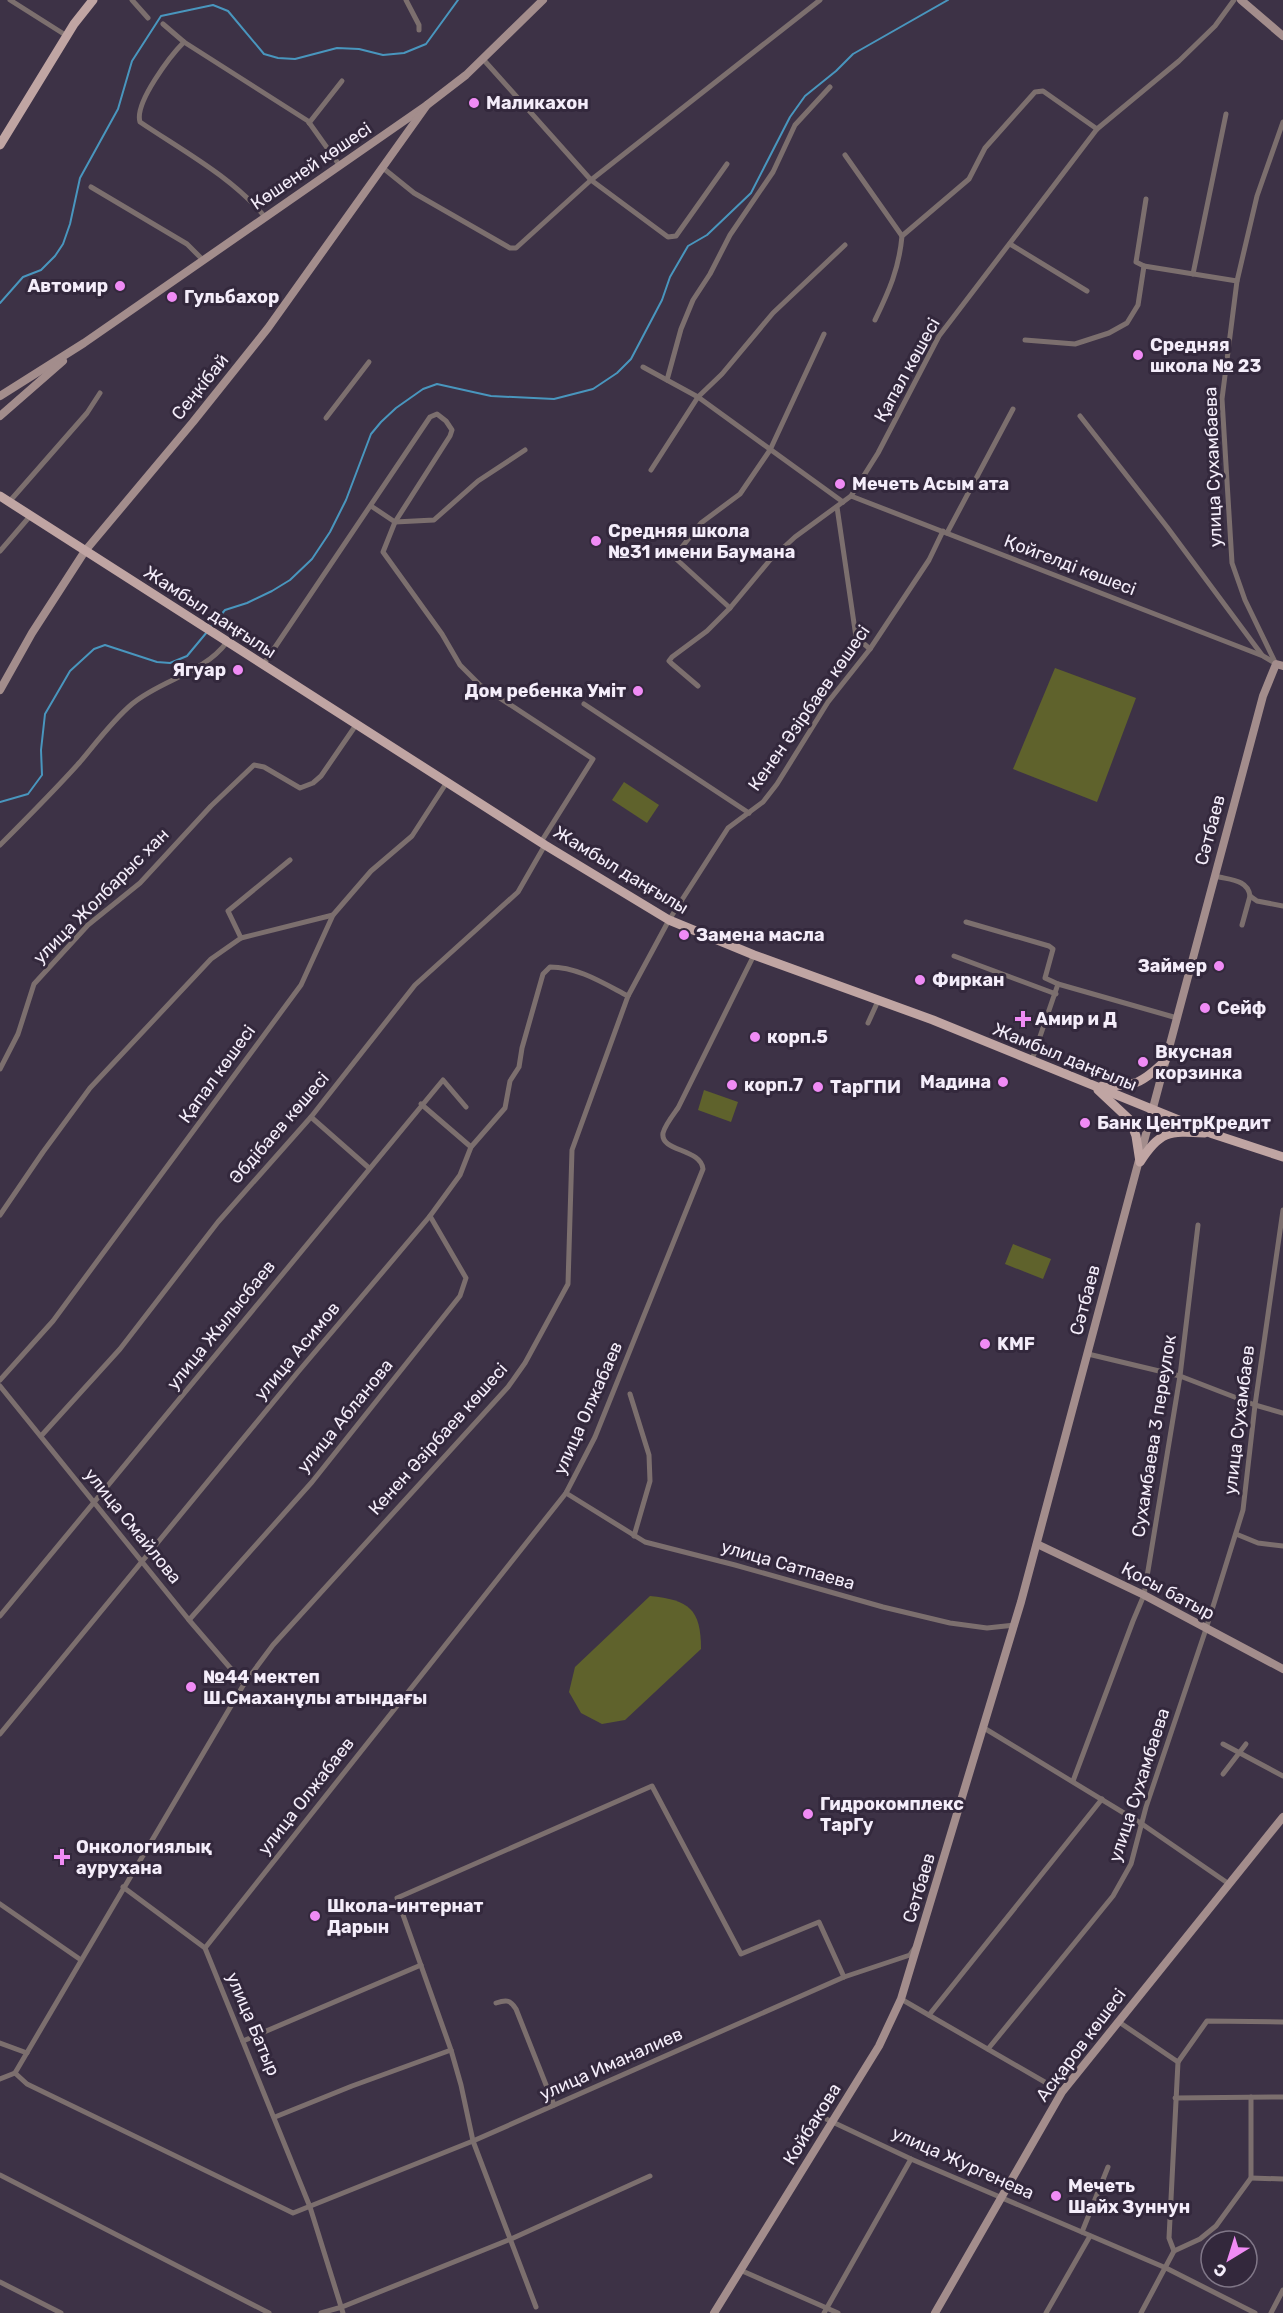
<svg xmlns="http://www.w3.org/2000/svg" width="1283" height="2313" viewBox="0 0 1283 2313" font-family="Rubik,sans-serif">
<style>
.green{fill:#5f622c}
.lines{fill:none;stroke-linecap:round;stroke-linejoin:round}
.stream{stroke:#4996be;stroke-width:2}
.street{stroke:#7c6f6e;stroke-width:5}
.secondary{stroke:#a38d8c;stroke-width:8}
.primary{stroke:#c0a5a3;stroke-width:9}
.poi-dot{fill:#f08bf5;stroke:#33283c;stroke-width:2}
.labels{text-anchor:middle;stroke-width:6;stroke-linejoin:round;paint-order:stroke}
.poi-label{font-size:18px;font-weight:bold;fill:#f4edfa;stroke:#33283c;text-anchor:start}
.street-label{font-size:18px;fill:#f4edfa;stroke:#33283c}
</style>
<rect width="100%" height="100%" fill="#3d3246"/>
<g class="green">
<polygon points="1055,668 1136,698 1097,802 1013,769"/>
<polygon points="624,782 659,805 647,823 612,800"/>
<polygon points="704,1090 738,1102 731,1122 698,1110"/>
<polygon points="1013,1244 1051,1259 1043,1279 1005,1264"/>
<path d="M 650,1596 C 689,1600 701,1609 701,1649 L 625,1720 L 602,1724 L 581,1713 L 569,1692 L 575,1667 Z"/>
</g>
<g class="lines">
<g class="stream">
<polyline points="0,303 23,277 41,270 55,256 63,244 70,224 80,178 118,109 132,61 161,16 213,5 228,11 264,54 278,58 295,59 337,48 359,49 383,55 404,53 426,44 458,0"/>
<polyline points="210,628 225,610 247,603 272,591 290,580 312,559 330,532 346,500 371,434 381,422 396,408 423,389 437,384 491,396 554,399 593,389 617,373 631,359 662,300 670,277 688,246 707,235 751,193 790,117 805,96 836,71 853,54 948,0"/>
<polyline points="0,802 28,794 42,775 41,750 45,714 70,671 94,649 105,645 157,662 170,663 187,656 207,632"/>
</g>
<g class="street">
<polyline points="10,0 67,36"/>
<polyline points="132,0 148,18"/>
<polyline points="406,0 419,25 419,30"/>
<polyline points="163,24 184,42 308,121 340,166"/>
<path d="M 184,42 C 171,55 134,103 140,122 C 183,151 232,177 265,217"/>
<polyline points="482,58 591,180 668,237 676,236 727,164"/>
<polyline points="309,123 342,81"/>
<polyline points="845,155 902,236"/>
<polyline points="383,168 414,193 510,248 516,248 591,180 820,0"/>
<polyline points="91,187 187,244 203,260"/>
<polyline points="1010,244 1087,291"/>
<polyline points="1144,266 1136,262 1146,199"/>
<polyline points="1193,274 1226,114"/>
<path d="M 875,320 C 889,291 899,269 902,236 L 969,179 L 985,148 L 1035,92 L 1043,91 L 1097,129"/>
<polyline points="1025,340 1075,344 1109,333 1127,323 1138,305 1144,266 1237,281"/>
<polyline points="643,367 698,397 843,502"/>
<polyline points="667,380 681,329 693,300 710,274 730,235 773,172 795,125 830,87"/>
<polyline points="1080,416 1167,527 1262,655"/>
<polyline points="326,418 369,362"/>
<polyline points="651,470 698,397 722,374 773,313 845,245"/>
<polyline points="851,496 1263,656 1275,663"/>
<polyline points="9,502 87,413 100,393"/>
<polyline points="371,506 395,522 434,520 478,481 525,450"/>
<polyline points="837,507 856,637 870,649"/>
<polyline points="947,533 1013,409"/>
<polyline points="0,551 31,515"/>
<polyline points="730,608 674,557 701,523 740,494 770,450 824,334"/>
<polyline points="1276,664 1245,600 1232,563 1222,399 1237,281 1257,196 1283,122"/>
<polyline points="263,665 430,417 437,414 446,421 452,430 450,436 395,522 383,552 442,634 460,665 480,685 593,759 541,842"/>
<polyline points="698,686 671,663 669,661 672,657 707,631 730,608 770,560 795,537 851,496 878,453 939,336 1097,129 1179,61 1215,26 1234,0"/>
<polyline points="584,704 749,813"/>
<path d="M 0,845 C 27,818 54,791 80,762 C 96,743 113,720 132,704 C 162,679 203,674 227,642"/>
<path d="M 1215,876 C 1229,880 1248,879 1250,896 L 1257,901 L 1283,906"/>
<polyline points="966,922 1049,946 1053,949 1045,978 1058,984 1032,1060"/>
<polyline points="1242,925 1250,896"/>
<polyline points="241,938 228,911 290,860"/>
<polyline points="954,956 1056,994"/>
<polyline points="1058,984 1177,1018"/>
<polyline points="868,1023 878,1001"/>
<polyline points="0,1069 18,1034 34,984 88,925 140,883 211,806 254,765 264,767 300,788 313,783 321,776 356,725"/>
<polyline points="421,1104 471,1147"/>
<polyline points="311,1117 369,1168"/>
<polyline points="0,1215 43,1152 90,1088 211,959 241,938 333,915"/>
<polyline points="1088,1354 1180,1376 1255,1405 1283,1413"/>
<polyline points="0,1380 53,1321 301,985 333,915 371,871 412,836 447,782"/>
<polyline points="0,1386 189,1620 244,1684"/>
<polyline points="630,1394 649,1455 650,1481 634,1536"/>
<polyline points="41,1436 120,1349 218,1222 311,1117 415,985 518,892 545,845"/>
<polyline points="566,1493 645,1542 735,1565 883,1607 950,1623 987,1628 1015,1625"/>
<polyline points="1236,1534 1258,1543 1283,1546"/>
<polyline points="0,1616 443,1080 466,1107"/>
<polyline points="189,1620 312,1482 460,1296 466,1278 430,1216"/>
<polyline points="984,1728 1142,1824 1229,1884"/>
<path d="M 0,1734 L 298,1372 L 430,1216 L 460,1175 L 471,1147 L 505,1108 L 510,1081 L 519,1067 L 522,1048 L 543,974 L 550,967 C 578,967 603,983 628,996"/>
<polyline points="1223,1744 1283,1776"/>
<polyline points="1223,1774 1246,1744"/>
<polyline points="1073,1781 1133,1621 1144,1595 1180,1376 1198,1225"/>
<polyline points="123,1887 205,1948 310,2207 343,2313"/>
<polyline points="0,1904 81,1960"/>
<path d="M 205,1948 L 566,1493 L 595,1437 L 703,1169 C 701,1148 660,1152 663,1133 C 665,1125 673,1115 678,1108 L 754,955"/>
<polyline points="901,1999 1062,2092"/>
<path d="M 496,2003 C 505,2000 510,1999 516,2009 L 554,2105"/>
<polyline points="929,2015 1102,1799"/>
<polyline points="1119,2022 1178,2062 1169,2238 1174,2251 1141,2313"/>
<polyline points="243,2041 421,1965"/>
<polyline points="0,2043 27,2053"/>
<polyline points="988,2049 1113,1896 1131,1864 1146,1807 1206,1629 1243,1510 1255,1405 1283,1210"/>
<polyline points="1178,2062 1207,2021 1283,2022"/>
<polyline points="15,2073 27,2084 293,2213 473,2141 844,1977 910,1955 914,1949"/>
<polyline points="0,2079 15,2073 244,1684 273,1645 508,1387 525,1363 568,1284 572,1150 628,996 669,920 728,828 763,802 777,784 828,702 870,649 929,560 943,531"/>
<polyline points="1175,2098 1283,2097"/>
<polyline points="275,2117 352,2086 451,2050"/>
<polyline points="822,2117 911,2159 1166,2268 1255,2313"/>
<polyline points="0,2175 269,2313"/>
<polyline points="1251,2178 1283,2179"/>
<polyline points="1082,2232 1108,2167"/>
<polyline points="1174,2251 1200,2239 1216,2226 1251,2178 1251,2097"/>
<polyline points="740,2270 838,2313"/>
<polyline points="0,2282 61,2313"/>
<polyline points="536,2307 473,2141 461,2085 451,2050 397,1898 652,1786 741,1954 819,1922 844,1977"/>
<polyline points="321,2313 342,2307 511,2239 650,2176"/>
<polyline points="824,2313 911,2159"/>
<polyline points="1046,2313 1090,2236"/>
<polyline points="1271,2313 1283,2290"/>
</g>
<g class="secondary">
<polyline points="1241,0 1283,36"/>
<polyline points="0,396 84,343 427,105 466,75 543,0"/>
<polyline points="0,416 63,361"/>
<polyline points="0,690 32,633 85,551 193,422 268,328 427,105"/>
<polyline points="1037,1544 1144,1595 1283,1669"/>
<polyline points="714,2313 879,2046 901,1999 1021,1602 1263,696 1276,664 1283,666"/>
<polyline points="935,2313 1062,2092 1283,1817"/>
</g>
<g class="primary">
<polyline points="0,145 74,24 93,0"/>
<polyline points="0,496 545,845 669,920 754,955 933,1020 1213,1134 1283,1157"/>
<path d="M 1102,1086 C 1136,1086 1141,1084 1165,1061"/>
<path d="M 1098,1090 L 1130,1120 L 1136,1136 L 1140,1162 C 1160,1131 1168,1131 1205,1133"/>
</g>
</g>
<g class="poi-dot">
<circle cx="474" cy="103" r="6"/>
<circle cx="120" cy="286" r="6"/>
<circle cx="172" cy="297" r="6"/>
<circle cx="1138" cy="355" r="6"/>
<circle cx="840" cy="484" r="6"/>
<circle cx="596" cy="541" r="6"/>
<circle cx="238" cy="670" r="6"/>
<circle cx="638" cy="691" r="6"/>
<circle cx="684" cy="935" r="6"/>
<circle cx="1219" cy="966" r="6"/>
<circle cx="920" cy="980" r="6"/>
<circle cx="1205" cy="1008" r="6"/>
<path d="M1020 1010h6v6h6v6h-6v6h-6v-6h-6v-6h6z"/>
<circle cx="755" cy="1037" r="6"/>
<circle cx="1143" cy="1062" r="6"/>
<circle cx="1003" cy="1082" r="6"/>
<circle cx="732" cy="1085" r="6"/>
<circle cx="818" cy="1087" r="6"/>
<circle cx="1085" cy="1123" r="6"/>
<circle cx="985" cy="1344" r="6"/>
<circle cx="191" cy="1687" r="6"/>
<circle cx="808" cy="1814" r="6"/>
<path d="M59 1848h6v6h6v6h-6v6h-6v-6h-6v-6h6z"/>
<circle cx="315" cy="1916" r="6"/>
<circle cx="1056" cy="2196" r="6"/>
</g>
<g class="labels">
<g class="poi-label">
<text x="486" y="109">Маликахон</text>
<text x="108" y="292" text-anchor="end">Автомир</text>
<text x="184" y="303">Гульбахор</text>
<text x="1150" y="351">Средняя<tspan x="1150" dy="21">школа № 23</tspan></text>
<text x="852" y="490">Мечеть Асым ата</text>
<text x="608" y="537">Средняя школа<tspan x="608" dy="21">№31 имени Баумана</tspan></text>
<text x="226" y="676" text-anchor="end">Ягуар</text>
<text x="626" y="697" text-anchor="end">Дом ребенка Умiт</text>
<text x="696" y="941">Замена масла</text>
<text x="1207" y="972" text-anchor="end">Займер</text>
<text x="932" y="986">Фиркан</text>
<text x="1217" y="1014">Сейф</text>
<text x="1035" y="1025">Амир и Д</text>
<text x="767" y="1043">корп.5</text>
<text x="1155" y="1058">Вкусная<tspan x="1155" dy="21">корзинка</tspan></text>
<text x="991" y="1088" text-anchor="end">Мадина</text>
<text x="744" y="1091">корп.7</text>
<text x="830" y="1093">ТарГПИ</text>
<text x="1097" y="1129">Банк ЦентрКредит</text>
<text x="997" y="1350">KMF</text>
<text x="203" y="1683">№44 мектеп<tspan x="203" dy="21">Ш.Смаханұлы атындағы</tspan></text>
<text x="820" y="1810">Гидрокомплекс<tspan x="820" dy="21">ТарГу</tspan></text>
<text x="76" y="1853">Онкологиялық<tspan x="76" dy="21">аурухана</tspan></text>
<text x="327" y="1912">Школа-интернат<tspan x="327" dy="21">Дарын</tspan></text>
<text x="1068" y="2192">Мечеть<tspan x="1068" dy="21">Шайх Зуннун</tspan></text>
</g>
<g class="street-label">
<text transform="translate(311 166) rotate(-34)" y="6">Көшеней көшесі</text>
<text transform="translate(907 370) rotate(-61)" y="6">Қапал көшесі</text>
<text transform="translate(200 387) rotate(-51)" y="6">Сеңкібай</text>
<text transform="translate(1213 467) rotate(-92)" y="6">улица Сухамбаева</text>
<text transform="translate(1070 565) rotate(21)" y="6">Қойгелді көшесі</text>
<text transform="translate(210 612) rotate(33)" y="6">Жамбыл даңғылы</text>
<text transform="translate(809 708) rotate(-55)" y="6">Кенен Әзірбаев көшесі</text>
<text transform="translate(1210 830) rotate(-75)" y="6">Сәтбаев</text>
<text transform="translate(621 870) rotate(31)" y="6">Жамбыл даңғылы</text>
<text transform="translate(101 896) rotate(-45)" y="6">улица Жолбарыс хан</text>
<text transform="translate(1065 1057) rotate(22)" y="6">Жамбыл даңғылы</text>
<text transform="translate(217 1074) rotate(-54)" y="6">Қапал көшесі</text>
<text transform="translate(279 1128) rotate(-49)" y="6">Әбдібаев көшесі</text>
<text transform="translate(1085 1300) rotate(-75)" y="6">Сәтбаев</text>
<text transform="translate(221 1325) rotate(-51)" y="6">улица Жылысбаев</text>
<text transform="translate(297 1351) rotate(-50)" y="6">улица Асимов</text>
<text transform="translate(588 1408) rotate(-66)" y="6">улица Олжабаев</text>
<text transform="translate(345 1416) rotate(-51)" y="6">улица Абланова</text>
<text transform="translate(1239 1420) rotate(-83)" y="6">улица Сухамбаев</text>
<text transform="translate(1154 1436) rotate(-81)" y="6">Сухамбаева 3 переулок</text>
<text transform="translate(438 1439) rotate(-48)" y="6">Кенен Әзірбаев көшесі</text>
<text transform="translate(133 1526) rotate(51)" y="6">улица Смайлова</text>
<text transform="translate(788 1565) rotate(16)" y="6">улица Сатпаева</text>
<text transform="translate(1168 1591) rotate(28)" y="6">Қосы батыр</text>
<text transform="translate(1139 1785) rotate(-72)" y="6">улица Сухамбаева</text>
<text transform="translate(306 1796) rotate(-52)" y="6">улица Олжабаев</text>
<text transform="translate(919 1888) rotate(-73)" y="6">Сәтбаев</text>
<text transform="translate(253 2024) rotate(67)" y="6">улица Батыр</text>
<text transform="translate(1081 2045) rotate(-53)" y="6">Асқаров көшесі</text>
<text transform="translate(611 2064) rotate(-24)" y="6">улица Иманалиев</text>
<text transform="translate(812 2124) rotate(-58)" y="6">Койбакова</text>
<text transform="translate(963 2163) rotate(24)" y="6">улица Жургенева</text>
</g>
</g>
<g transform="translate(1229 2259) rotate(218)"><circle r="28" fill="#33283c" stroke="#807788" stroke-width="1.5"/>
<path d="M0-4.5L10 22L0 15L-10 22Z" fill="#f08bf5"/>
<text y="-9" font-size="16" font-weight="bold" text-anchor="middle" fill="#f4edfa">С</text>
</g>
</svg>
